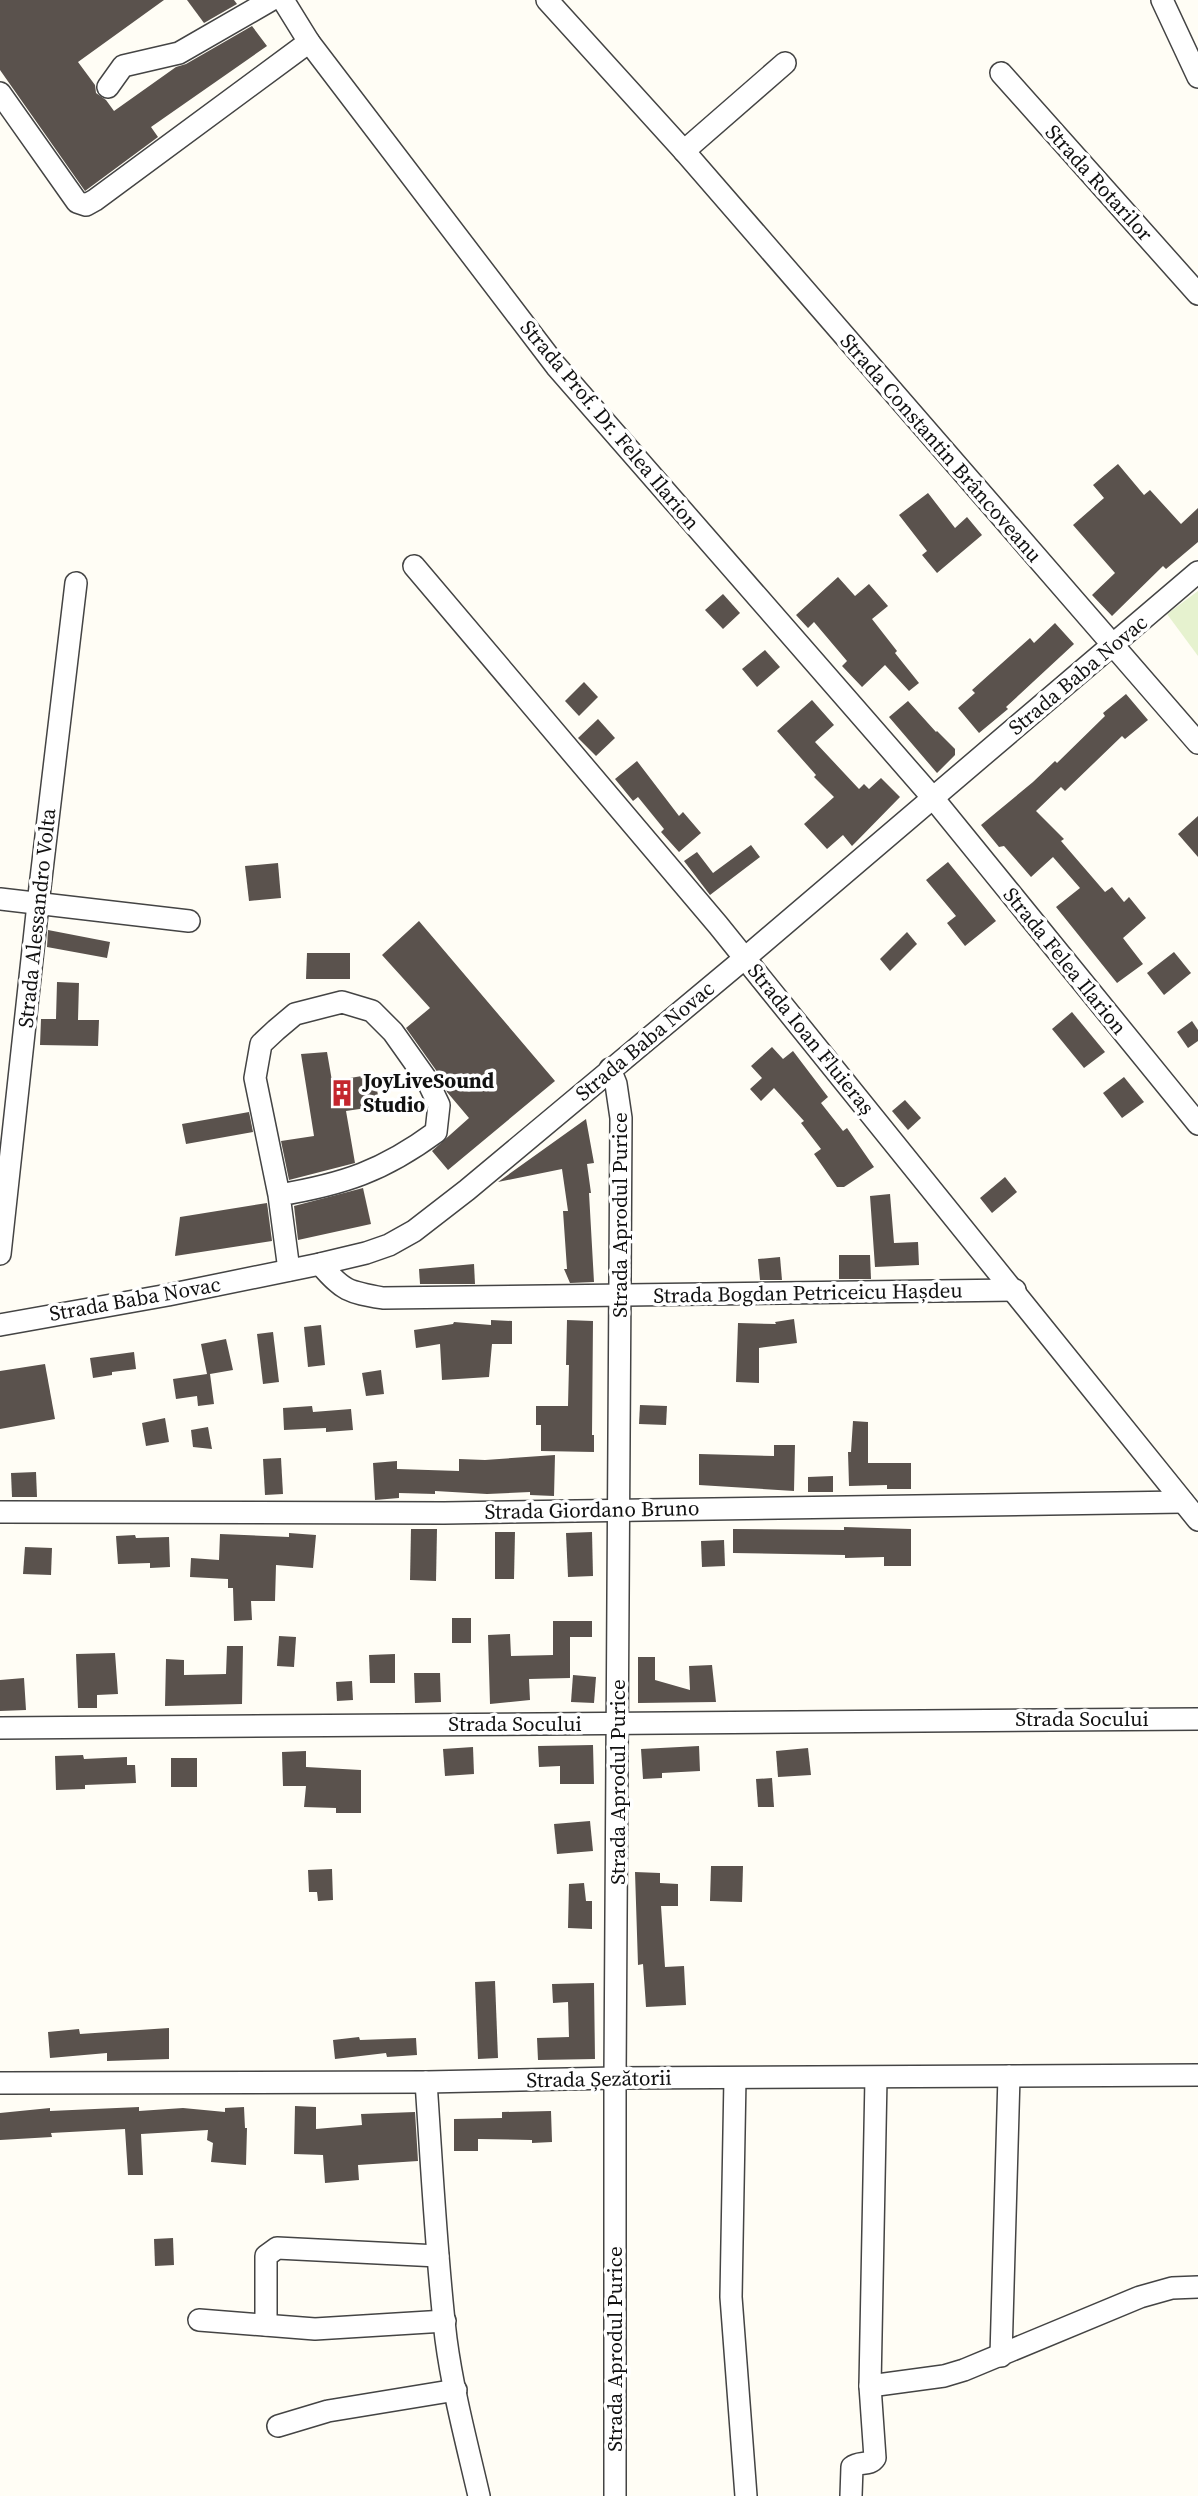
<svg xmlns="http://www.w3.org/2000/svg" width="1198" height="2496" viewBox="0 0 1198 2496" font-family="'Source Serif 4',serif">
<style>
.pitch{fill:#e6f2cf}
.building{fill:#5a524d}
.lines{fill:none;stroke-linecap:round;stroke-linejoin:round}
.minor-casing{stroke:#444;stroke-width:24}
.minor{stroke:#fff;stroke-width:21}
.labels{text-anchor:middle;stroke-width:7;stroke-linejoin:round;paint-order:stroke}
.street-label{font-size:21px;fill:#111;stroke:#fff}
.poi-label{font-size:21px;font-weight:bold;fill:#111;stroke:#fff;text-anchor:start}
</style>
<rect width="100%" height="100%" fill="#fffdf5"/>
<polygon class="pitch" points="1198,591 1198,656 1167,614"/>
<g class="building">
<polygon points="0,0 164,0 78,62 95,85 96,93 106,100 114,111 176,67 186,64 252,26 267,46 151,127 158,137 85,191 0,70"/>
<polygon points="187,0 234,0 237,4 204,23"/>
<polygon points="1118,464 1144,495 1150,490 1181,524 1198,508 1198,542 1166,569 1163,566 1112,616 1092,595 1115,573 1073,525 1104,498 1093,485"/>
<polygon points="928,493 955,528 967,517 982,535 937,573 922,555 927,551 899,515"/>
<polygon points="838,577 855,596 869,584 888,606 872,619 897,651 895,653 919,683 909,691 885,665 862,687 842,666 847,661 814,622 808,628 796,615"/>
<polygon points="723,594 740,613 723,629 705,610"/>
<polygon points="1055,623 1074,644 1006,707 1008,709 979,733 958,708 975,693 972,690 1030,638 1034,643"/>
<polygon points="765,650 780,667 757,687 742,669"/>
<polygon points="584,682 598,697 579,716 565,701"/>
<polygon points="1126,694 1148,720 1125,739 1122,736 1065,791 1061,787 1036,811 1064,839 1061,841 1105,892 1112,887 1124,902 1129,897 1146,918 1123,938 1143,964 1117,983 1056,907 1080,888 1053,857 1031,877 1004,846 999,847 981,825 1033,782 1055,761 1057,763 1105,716 1103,713"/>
<polygon points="812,700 834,725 815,742 859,789 864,784 869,789 881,778 900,797 852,846 843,835 827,849 804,824 834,797 814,777 816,775 777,731"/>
<polygon points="908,701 936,732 937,731 955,749 955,755 937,773 889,717"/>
<polygon points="598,719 615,738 596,756 578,738"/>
<polygon points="637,761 679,816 683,812 701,833 679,852 661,832 664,829 638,797 633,801 615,779"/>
<polygon points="1198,816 1198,857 1178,834"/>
<polygon points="751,845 760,857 710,895 684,861 697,852 713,873"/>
<polygon points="948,862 996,921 965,946 947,923 956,916 926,880"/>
<polygon points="278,863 281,898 249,901 245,866"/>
<polygon points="419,921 555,1081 448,1170 432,1151 469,1118 447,1092 438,1073 406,1028 430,1008 382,955"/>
<polygon points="48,930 110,942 107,958 47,947"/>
<polygon points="907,932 917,944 890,971 880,959"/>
<polygon points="1174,952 1191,973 1164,995 1147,973"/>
<polygon points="307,953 350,953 350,979 306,979"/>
<polygon points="57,982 79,983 78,1020 99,1020 98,1046 40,1045 41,1019 56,1019"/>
<polygon points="1072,1012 1105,1052 1084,1068 1052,1029"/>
<polygon points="1192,1021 1198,1030 1198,1041 1188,1048 1177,1032"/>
<polygon points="772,1047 783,1059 793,1051 828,1097 821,1103 843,1131 847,1128 874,1167 844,1187 837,1187 814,1154 821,1149 801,1123 804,1121 774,1088 761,1101 750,1089 762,1078 751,1066"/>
<polygon points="327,1052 332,1081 374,1074 380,1106 346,1111 355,1163 289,1180 281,1141 314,1136 301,1054"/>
<polygon points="1124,1077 1144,1102 1122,1118 1103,1093"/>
<polygon points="905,1100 921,1118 908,1130 892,1111"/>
<polygon points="249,1112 253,1132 186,1144 182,1124"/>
<polygon points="586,1119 594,1163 587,1164 591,1193 589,1193 594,1282 570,1283 564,1269 567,1269 563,1211 568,1211 562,1169 498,1182"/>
<polygon points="1005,1177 1017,1192 992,1213 980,1198"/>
<polygon points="363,1188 371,1224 298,1240 294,1206"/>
<polygon points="890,1194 894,1243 918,1242 919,1265 875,1267 870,1196"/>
<polygon points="267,1203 272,1241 175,1256 180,1217"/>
<polygon points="839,1255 870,1255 871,1279 839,1279"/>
<polygon points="780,1257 782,1280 760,1280 758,1259"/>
<polygon points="474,1264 475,1284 420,1284 419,1269"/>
<polygon points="794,1319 797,1343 759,1348 759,1383 736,1382 738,1323 776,1324 775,1322"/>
<polygon points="491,1320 512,1321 512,1344 492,1344 489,1377 442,1380 440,1344 416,1348 414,1330 453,1324 454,1322 491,1325"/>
<polygon points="567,1320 593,1321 592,1435 594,1435 594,1452 541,1451 541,1425 536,1425 536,1406 568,1406 569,1365 566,1365"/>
<polygon points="321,1325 325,1365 308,1367 304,1327"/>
<polygon points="273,1332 279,1382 263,1384 257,1334"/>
<polygon points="226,1339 233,1370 210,1374 214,1404 198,1406 197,1396 176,1399 173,1379 207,1374 201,1344"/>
<polygon points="134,1352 136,1369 112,1372 112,1375 93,1378 90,1358"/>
<polygon points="45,1364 55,1419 0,1429 0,1371"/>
<polygon points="381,1370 384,1394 366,1396 362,1373"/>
<polygon points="640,1405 667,1406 666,1425 639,1424"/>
<polygon points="312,1406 313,1412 351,1409 353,1430 326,1432 326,1428 284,1430 283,1408"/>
<polygon points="165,1418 169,1442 146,1446 142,1423"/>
<polygon points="853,1421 868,1422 868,1463 911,1463 911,1489 887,1489 887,1485 849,1486 848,1452 851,1452"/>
<polygon points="208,1427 212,1449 193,1447 191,1430"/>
<polygon points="774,1445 795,1445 794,1491 699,1485 699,1454 774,1456"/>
<polygon points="555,1455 554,1496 530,1495 530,1492 487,1494 435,1491 435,1494 399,1493 399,1498 375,1500 373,1463 397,1461 397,1469 459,1471 459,1459 485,1460"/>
<polygon points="281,1458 283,1494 265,1495 263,1459"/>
<polygon points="36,1472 37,1497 12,1497 11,1473"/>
<polygon points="833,1476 833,1492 808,1492 808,1477"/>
<polygon points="844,1527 911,1529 911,1566 884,1566 884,1557 845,1558 845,1555 733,1553 733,1529 844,1530"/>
<polygon points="411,1529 437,1529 436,1581 410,1580"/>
<polygon points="495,1532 515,1532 514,1579 495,1579"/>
<polygon points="592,1532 593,1576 568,1577 566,1533"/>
<polygon points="289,1533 316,1535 313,1568 276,1565 275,1601 251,1601 252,1620 234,1621 233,1588 228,1588 228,1579 190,1577 191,1558 219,1560 220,1534 289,1537"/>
<polygon points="135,1535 136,1538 169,1537 170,1567 150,1568 150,1563 118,1564 116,1536"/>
<polygon points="724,1540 725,1566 702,1567 701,1541"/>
<polygon points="25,1547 52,1548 51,1575 23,1574"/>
<rect x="452" y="1618" width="19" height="25"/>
<polygon points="553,1621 592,1621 592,1637 570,1637 570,1678 529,1679 530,1700 490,1704 488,1635 510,1634 511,1656 553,1655"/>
<polygon points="279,1636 296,1637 294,1667 277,1666"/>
<polygon points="227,1646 243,1646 242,1704 165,1706 166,1659 184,1660 184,1675 226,1674"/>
<polygon points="115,1653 118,1694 97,1695 97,1708 78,1708 76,1654"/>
<polygon points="395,1654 395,1683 370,1683 369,1655"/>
<polygon points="638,1657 655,1657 655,1680 690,1690 689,1666 712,1665 716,1702 638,1703"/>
<polygon points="414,1673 440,1673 441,1702 415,1703"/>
<polygon points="573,1675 596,1677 594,1703 571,1702"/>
<polygon points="24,1678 26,1710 0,1711 0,1680"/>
<polygon points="352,1681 353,1700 337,1701 336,1682"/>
<polygon points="593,1745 594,1784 560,1784 560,1766 539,1767 538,1746"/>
<polygon points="699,1746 700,1771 662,1773 662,1778 643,1779 641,1749"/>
<polygon points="473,1747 474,1774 445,1776 443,1749"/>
<polygon points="808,1748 811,1775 778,1777 776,1751"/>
<polygon points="306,1751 306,1767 361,1770 361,1813 336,1813 336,1808 304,1807 306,1786 283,1786 282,1752"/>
<polygon points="83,1755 84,1759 127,1757 127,1765 135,1765 136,1783 85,1785 85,1789 56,1790 55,1756"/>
<rect x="171" y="1758" width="26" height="29"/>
<polygon points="772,1778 774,1807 758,1807 756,1779"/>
<polygon points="590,1821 593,1851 557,1854 554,1824"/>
<polygon points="711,1866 743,1866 742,1902 710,1901"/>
<polygon points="332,1869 333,1900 318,1901 317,1892 309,1892 308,1870"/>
<polygon points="635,1872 660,1873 660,1883 678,1884 678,1906 661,1906 665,1967 684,1966 686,2005 646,2007 643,1964 638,1965"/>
<polygon points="584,1883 586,1901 592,1901 592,1929 568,1928 569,1884"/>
<polygon points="495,1981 498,2058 478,2059 475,1982"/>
<polygon points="594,1983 595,2059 538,2060 537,2038 569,2037 568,2002 553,2003 552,1984"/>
<polygon points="169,2028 169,2059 107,2061 107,2053 50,2058 48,2032 79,2029 80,2034"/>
<polygon points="359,2037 360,2040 416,2038 417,2055 387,2057 386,2053 335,2059 333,2040"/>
<polygon points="295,2106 316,2107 316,2129 362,2125 361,2114 415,2112 418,2161 358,2165 359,2180 325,2183 323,2155 294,2154"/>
<polygon points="139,2107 139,2111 183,2108 225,2112 225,2108 244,2107 245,2128 247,2128 246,2165 211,2162 213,2143 207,2140 208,2130 141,2134 143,2175 128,2175 125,2129 51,2133 52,2137 0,2140 0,2113 50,2108 50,2111"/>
<polygon points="551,2111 552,2142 532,2143 532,2140 478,2139 478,2151 454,2151 454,2119 502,2118 502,2112"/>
<polygon points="173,2238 174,2265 155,2266 154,2239"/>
</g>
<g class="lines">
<defs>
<g id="minor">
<polyline points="283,0 309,42 556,366 933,798 1198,1124"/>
<polyline points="547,0 684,151 1198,743"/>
<polyline points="1162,0 1198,77"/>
<polyline points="1001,73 1198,294"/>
<polyline points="108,87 123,66 179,53 271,0"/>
<polyline points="0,93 77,202 86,205 95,200 309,42"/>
<polyline points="684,151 785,63"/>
<polyline points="414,566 718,925 1198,1520"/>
<polyline points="0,899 189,921"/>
<polyline points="610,1069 616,1084 621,1118 615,2078 615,2496"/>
<path d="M 279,1195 C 344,1184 383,1171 436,1132 L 439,1105 L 427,1080 L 393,1032 L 372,1011 L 342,1002 L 295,1014 L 276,1030 L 261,1044 L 255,1078 L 279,1195 L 289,1270"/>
<polyline points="0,1254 38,904 76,583"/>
<path d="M 320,1264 C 343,1291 348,1292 383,1298 L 1015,1290"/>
<polyline points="0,1325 168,1295 320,1264 366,1253 389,1245 414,1231 467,1190 745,958 1198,572"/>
<polyline points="0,1512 444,1513 1183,1502"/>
<polyline points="0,1728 1198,1719"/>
<polyline points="735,2078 731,2297 746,2496"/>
<path d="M 426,2082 C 432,2168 436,2254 446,2339 C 453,2392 467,2444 479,2496"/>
<polyline points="0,2083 426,2082 615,2078 1198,2075"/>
<polyline points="199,2320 315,2329 445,2321"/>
<polyline points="266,2325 266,2256 277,2248 438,2256"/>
<polyline points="1001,2356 1009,2076"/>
<polyline points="870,2386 944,2376 964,2370 1140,2297 1172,2288 1198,2287"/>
<polyline points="278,2426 328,2411 456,2390"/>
<path d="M 851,2496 L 852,2467 C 859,2461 870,2466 875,2458 L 870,2386 L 876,2078"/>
</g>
</defs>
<use href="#minor" class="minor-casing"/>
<use href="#minor" class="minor"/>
</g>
<defs>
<symbol id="building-bare" viewBox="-9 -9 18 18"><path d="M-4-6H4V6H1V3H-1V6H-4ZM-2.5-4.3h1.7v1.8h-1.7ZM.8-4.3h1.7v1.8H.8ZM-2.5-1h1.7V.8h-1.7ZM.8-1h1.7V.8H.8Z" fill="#c4262e" stroke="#fff" stroke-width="2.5" paint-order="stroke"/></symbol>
</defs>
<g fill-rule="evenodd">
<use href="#building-bare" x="323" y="1074" width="38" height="38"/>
</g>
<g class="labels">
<g class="street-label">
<text transform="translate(1099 183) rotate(48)" y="7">Strada Rotarilor</text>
<text transform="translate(610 425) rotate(50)" y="7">Strada Prof. Dr. Felea Ilarion</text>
<text transform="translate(941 448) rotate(49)" y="7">Strada Constantin Brâncoveanu</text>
<text transform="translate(1078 675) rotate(-40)" y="7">Strada Baba Novac</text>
<text transform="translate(37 918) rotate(-84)" y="7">Strada Alessandro Volta</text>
<text transform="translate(1065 961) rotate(51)" y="7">Strada Felea Ilarion</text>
<text transform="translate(811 1039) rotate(51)" y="7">Strada Ioan Fluieraș</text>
<text transform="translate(645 1041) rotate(-40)" y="7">Strada Baba Novac</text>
<text transform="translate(620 1215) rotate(-90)" y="7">Strada Aprodul Purice</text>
<text transform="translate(808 1293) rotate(-1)" y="7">Strada Bogdan Petriceicu Hașdeu</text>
<text transform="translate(135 1299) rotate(-10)" y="7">Strada Baba Novac</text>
<text transform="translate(592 1510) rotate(-1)" y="7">Strada Giordano Bruno</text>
<text x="1082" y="1726">Strada Socului</text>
<text x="515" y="1731">Strada Socului</text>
<text transform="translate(618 1782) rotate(-90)" y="7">Strada Aprodul Purice</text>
<text transform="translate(599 2079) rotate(-1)" y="7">Strada Șezătorii</text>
<text transform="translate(615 2349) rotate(-90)" y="7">Strada Aprodul Purice</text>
</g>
<g class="poi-label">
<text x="363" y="1088">JoyLiveSound<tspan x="363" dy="24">Studio</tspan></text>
</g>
</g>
</svg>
